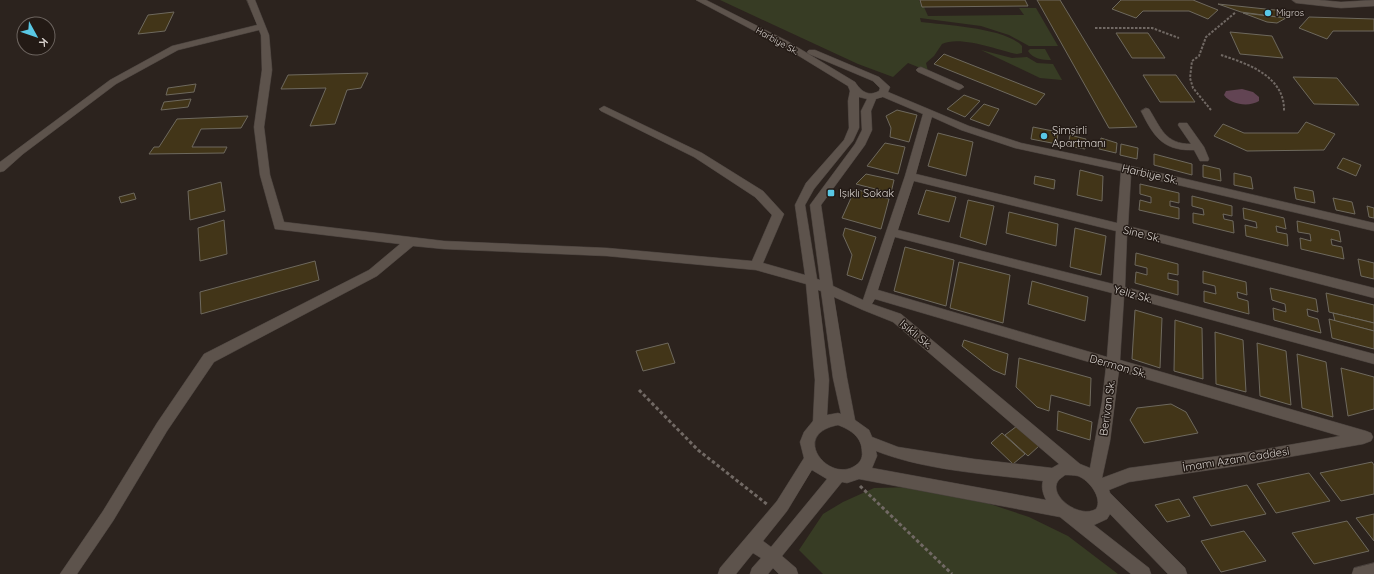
<svg xmlns="http://www.w3.org/2000/svg" width="1374" height="574" viewBox="0 0 1374 574" font-family="Quicksand,sans-serif">
<style>
.green{fill:#373c24}
.water{fill:#624453}
.building{fill:#423518;stroke:#6e695e}
.lines{fill:none;stroke-linecap:round;stroke-linejoin:round}
.minor-casing{stroke:#48403c;stroke-width:1}
.path-far1{stroke:#716964;stroke-width:2;stroke-dasharray:2.5 1.5;stroke-linecap:butt}
.path{stroke:#716964;stroke-width:3;stroke-dasharray:3.5 2.5;stroke-linecap:butt}
.minor{fill:#5d534c;fill-rule:evenodd}
.poi-dot{fill:#59c8e5;stroke:#231a15;stroke-width:1.5}
.labels{text-anchor:middle;stroke-width:3;stroke-linejoin:round;paint-order:stroke}
.far-poi-label{font-size:9px;fill:#d9d3cf;stroke:#231a15;text-anchor:start}
.far-street-label{font-size:9px;fill:#d9d3cf;stroke:#231a15}
.poi-label{font-size:11px;fill:#d9d3cf;stroke:#231a15;text-anchor:start}
.street-label{font-size:11px;fill:#d9d3cf;stroke:#231a15}
</style>
<rect width="100%" height="100%" fill="#2c231e"/>
<g class="green">
<path d="M 720,0 L 919,0 L 922,7 L 924,7 L 928,16 L 1024,15 L 1019,8 L 1036,8 L 1058,46 L 1029,46 L 1009,35 L 981,26 L 920,18 L 921,22 C 945,25 1006,28 1022,46 L 1022,53 L 1017,54 C 998,50 960,35 942,44 L 934,56 L 926,63 L 928,71 L 908,63 L 893,77 L 858,64 Z"/>
<path d="M 1030,49 L 1045,49 L 1051,60 C 1042,60 1033,59 1028,51 Z"/>
<polygon points="981,50 1012,58 1027,57 1037,63 1053,64 1062,80 1040,78"/>
<polygon points="916,487 960,494 1029,517 1068,536 1118,574 823,574 799,550 823,514 843,502 874,488"/>
</g>
<path class="water" d="M 1242,89 L 1253,92 L 1259,97 L 1259,101 C 1249,107 1231,105 1224,95 L 1226,91 Z"/>
<g class="building">
<polygon points="920,0 1025,0 1028,6 922,7"/>
<polygon points="1037,0 1060,0 1137,127 1109,128"/>
<polygon points="1121,0 1193,0 1218,10 1208,19 1189,11 1143,11 1136,18 1112,9"/>
<polygon points="1218,4 1294,12 1285,18 1241,12"/>
<polygon points="174,12 165,31 138,34 148,15"/>
<polygon points="1243,13 1286,18 1277,23 1267,22"/>
<polygon points="1309,17 1374,19 1374,31 1333,31 1327,39 1299,28"/>
<polygon points="1230,32 1272,36 1283,58 1240,54"/>
<polygon points="1116,33 1148,33 1165,58 1132,58"/>
<polygon points="944,54 1045,94 1036,105 934,64"/>
<polygon points="368,73 361,88 347,90 335,124 310,126 326,88 281,89 288,75"/>
<polygon points="1143,75 1176,75 1195,102 1160,102"/>
<polygon points="1293,77 1337,78 1359,105 1314,104"/>
<polygon points="196,84 194,92 166,95 168,88"/>
<polygon points="964,95 980,101 965,117 947,109"/>
<polygon points="191,99 188,107 161,110 164,102"/>
<polygon points="984,104 999,109 989,126 970,119"/>
<polygon points="897,110 917,115 909,142 890,137 891,128 886,116"/>
<polygon points="248,116 241,128 201,129 192,147 227,147 224,153 149,154 154,147 159,147 177,119"/>
<polygon points="1306,122 1335,134 1324,150 1247,151 1214,136 1223,124 1244,133 1298,133"/>
<polygon points="1033,127 1058,132 1057,144 1031,139"/>
<polygon points="938,133 973,142 966,176 928,166"/>
<polygon points="1070,135 1086,139 1085,149 1068,146"/>
<polygon points="1101,138 1117,143 1116,153 1099,149"/>
<polygon points="885,143 905,147 898,174 867,166"/>
<polygon points="1121,144 1138,148 1137,159 1120,155"/>
<polygon points="1154,154 1192,164 1192,175 1154,165"/>
<polygon points="1343,158 1361,165 1356,176 1337,168"/>
<polygon points="1203,165 1220,169 1221,181 1203,177"/>
<polygon points="1080,170 1103,176 1102,201 1077,195"/>
<polygon points="1234,173 1251,177 1253,189 1234,185"/>
<polygon points="866,174 894,180 891,193 856,184"/>
<polygon points="1035,176 1055,180 1054,189 1034,184"/>
<polygon points="221,182 225,211 190,220 188,191"/>
<polygon points="1140,184 1179,193 1179,203 1170,201 1170,206 1179,208 1179,219 1139,210 1140,200 1151,203 1151,197 1140,194"/>
<polygon points="1294,187 1313,191 1315,203 1296,199"/>
<polygon points="855,189 889,199 881,229 842,218"/>
<polygon points="926,190 956,197 949,222 918,214"/>
<polygon points="134,193 136,199 121,203 119,197"/>
<polygon points="1192,196 1232,206 1232,216 1223,214 1224,219 1233,221 1234,233 1193,223 1193,213 1204,215 1203,209 1192,206"/>
<polygon points="1333,198 1352,202 1355,214 1336,210"/>
<polygon points="968,200 994,206 986,245 960,237"/>
<polygon points="1367,206 1374,208 1374,218 1369,217"/>
<polygon points="1243,208 1284,218 1286,229 1276,226 1277,232 1287,234 1288,246 1246,236 1245,225 1257,228 1256,222 1244,219"/>
<polygon points="1009,212 1058,224 1056,246 1006,233"/>
<polygon points="224,220 227,254 200,261 198,228"/>
<polygon points="1297,221 1339,231 1341,242 1331,239 1332,245 1342,247 1344,259 1301,249 1300,238 1311,241 1310,234 1298,232"/>
<polygon points="845,228 876,237 862,280 847,275 852,255 843,235"/>
<polygon points="1075,228 1106,236 1101,275 1070,267"/>
<polygon points="905,247 954,260 946,306 894,291"/>
<polygon points="1136,253 1178,264 1178,275 1168,273 1168,279 1178,281 1178,295 1135,283 1136,272 1147,275 1147,268 1135,265"/>
<polygon points="1358,259 1374,263 1374,279 1361,276"/>
<polygon points="315,261 319,280 201,314 200,292"/>
<polygon points="959,262 1010,275 1003,323 950,308"/>
<polygon points="1203,271 1246,282 1247,295 1237,292 1238,298 1248,301 1249,314 1204,302 1204,291 1216,294 1215,286 1203,283"/>
<polygon points="1032,281 1088,297 1085,321 1028,304"/>
<polygon points="1270,288 1316,299 1318,312 1307,309 1308,316 1318,319 1321,333 1274,320 1273,308 1286,312 1285,304 1272,300"/>
<polygon points="1326,293 1374,305 1374,323 1329,312"/>
<polygon points="1135,310 1162,318 1160,368 1132,359"/>
<polygon points="1333,313 1374,323 1374,331 1335,321"/>
<polygon points="1329,319 1374,331 1374,349 1332,338"/>
<polygon points="1175,320 1202,328 1203,379 1174,371"/>
<polygon points="1215,332 1243,340 1246,392 1216,384"/>
<polygon points="964,340 1008,354 1005,375 993,370 962,346"/>
<polygon points="668,343 675,363 643,371 636,351"/>
<polygon points="1257,343 1286,351 1291,405 1260,396"/>
<polygon points="1297,354 1326,362 1333,417 1302,408"/>
<polygon points="1019,358 1091,378 1090,406 1051,395 1049,411 1037,407 1016,387"/>
<polygon points="1341,368 1374,377 1374,409 1348,416"/>
<polygon points="1171,404 1186,412 1198,433 1144,443 1130,420 1137,408"/>
<polygon points="1058,411 1092,422 1090,440 1057,430"/>
<polygon points="1017,426 1039,446 1028,456 1005,435"/>
<polygon points="1002,433 1025,454 1013,464 991,443"/>
<polygon points="1372,462 1374,465 1374,494 1341,501 1320,473"/>
<polygon points="1309,473 1330,501 1276,513 1257,484"/>
<polygon points="1247,485 1266,514 1211,526 1193,497"/>
<polygon points="1179,499 1190,516 1167,522 1155,505"/>
<polygon points="1374,514 1374,541 1356,518"/>
<polygon points="1347,521 1369,551 1314,564 1292,533"/>
<polygon points="1244,531 1266,561 1221,572 1201,541"/>
</g>
<g class="lines">
<defs>
<g id="minor">
<path d="M 247,0 L 255,0 L 269,35 L 272,70 L 264,127 L 270,175 L 284,222 L 444,241 L 607,248 L 752,261 L 772,215 L 755,197 L 694,157 L 601,111 L 599,109 L 604,106 L 702,153 L 763,191 L 784,214 L 763,263 L 805,275 L 795,205 L 806,183 L 844,140 L 849,128 L 848,101 L 850,91 L 848,86 L 781,45 L 696,0 L 706,0 L 787,41 L 855,82 C 861,91 868,97 879,91 L 880,88 L 873,81 L 809,54 L 807,52 L 809,50 L 815,50 L 879,77 L 890,87 L 888,92 L 969,126 L 1021,143 L 1126,165 L 1374,223 L 1374,231 L 1131,174 L 1128,226 L 1374,288 L 1374,298 L 1127,234 L 1125,287 L 1374,354 L 1374,364 L 1124,296 L 1120,360 L 1366,431 L 1371,433 L 1373,437 L 1371,441 L 1363,444 L 1249,464 L 1129,482 L 1109,490 L 1110,493 L 1185,568 L 1187,574 L 1168,574 L 1110,514 L 1107,519 L 1094,525 L 1149,568 L 1151,574 L 1131,574 L 1060,517 L 859,479 L 847,483 L 842,482 L 782,556 L 796,568 L 798,574 L 779,574 L 773,568 L 768,574 L 750,574 L 752,568 L 761,558 L 753,553 L 736,574 L 718,574 L 720,568 L 777,501 L 804,458 L 800,442 L 804,432 L 813,421 L 815,380 L 806,284 L 756,270 L 607,256 L 444,249 L 413,246 L 377,276 L 214,362 L 167,431 L 113,521 L 77,574 L 60,574 L 103,511 L 157,423 L 204,354 L 369,270 L 400,244 L 275,229 L 260,175 L 254,127 L 262,70 L 261,35 L 259,30 L 178,50 L 116,84 L 23,154 L 4,171 L 0,172 L 0,162 L 110,80 L 172,46 L 257,25 ZM 859,97 L 867,99 L 861,111 L 862,130 L 855,144 L 810,205 L 820,280 L 817,279 L 805,205 L 814,189 L 853,141 L 859,128 ZM 883,97 L 923,114 L 905,176 L 863,300 L 833,286 L 821,205 L 865,145 L 872,130 L 871,111 L 876,99 ZM 932,117 L 961,130 L 1015,148 L 1121,171 L 1117,223 L 916,174 ZM 914,181 L 1116,231 L 1113,284 L 898,230 ZM 895,237 L 1112,293 L 1107,357 L 878,290 ZM 818,290 L 821,291 L 833,378 L 841,414 L 838,413 L 827,415 L 829,380 ZM 834,297 L 863,310 L 893,322 L 1059,464 L 1052,468 L 974,459 L 898,447 L 872,437 L 869,430 L 855,420 L 847,378 ZM 875,299 L 1106,367 L 1102,402 L 1090,468 L 1080,464 L 901,314 L 872,304 ZM 1119,371 L 1340,436 L 1249,452 L 1129,468 L 1102,478 L 1110,441 ZM 838,425 C 851,430 862,437 862,452 C 863,459 859,464 853,467 C 827,481 790,434 838,425 ZM 876,451 C 927,471 989,474 1043,481 C 1041,487 1043,494 1046,500 L 872,468 L 877,456 ZM 812,470 L 827,479 L 771,547 L 763,541 L 787,511 ZM 1065,475 C 1069,475 1074,475 1078,476 C 1089,480 1103,498 1096,509 C 1080,519 1048,496 1058,481 C 1059,479 1063,477 1065,475 Z"/>
<polygon points="1292,0 1319,0 1341,2 1374,0 1374,6 1341,8 1296,3"/>
<polygon points="921,67 962,85 964,87 959,90 956,89 918,72 916,70 918,68"/>
<path d="M 1146,108 L 1149,109 C 1161,128 1165,144 1191,144 L 1178,125 L 1179,123 L 1187,123 L 1204,147 L 1209,159 L 1208,161 L 1200,161 L 1194,150 C 1163,151 1154,137 1141,111 Z"/>
<polygon points="1374,563 1374,574 1352,574 1354,568"/>
</g>
</defs>
<use href="#minor" class="minor-casing"/>
<g class="path-far1">
<polyline points="1095,28 1152,28 1179,38"/>
<path d="M 1221,55 C 1249,64 1285,77 1284,111"/>
<polyline points="1211,110 1193,88 1190,78 1192,61 1199,56 1206,37 1236,12"/>
</g>
<g class="path">
<polyline points="639,390 698,450 768,505"/>
<polyline points="860,486 952,574"/>
</g>
<use href="#minor" class="minor"/>
</g>
<g class="poi-dot">
<circle cx="1268" cy="13" r="4"/>
<circle cx="1044" cy="136" r="4"/>
<rect x="827" y="189" width="8" height="8" rx="2"/>
</g>
<g class="labels">
<g class="far-poi-label">
<text x="1276" y="16">Migros</text>
</g>
<g class="far-street-label">
<text transform="translate(777 41) rotate(29)" y="3">Harbiye Sk.</text>
</g>
<g class="poi-label">
<text x="1052" y="134">Şimşirli<tspan x="1052" dy="13">Apartmanı</tspan></text>
<text x="839" y="197">Işıklı Sokak</text>
</g>
<g class="street-label">
<text transform="translate(1150 174) rotate(13)" y="4">Harbiye Sk.</text>
<text transform="translate(1142 234) rotate(14)" y="4">Sine Sk.</text>
<text transform="translate(1133 294) rotate(15)" y="4">Yeliz Sk.</text>
<text transform="translate(916 334) rotate(40)" y="4">Işıklı Sk.</text>
<text transform="translate(1118 366) rotate(16)" y="4">Derman Sk.</text>
<text transform="translate(1107 408) rotate(-82)" y="4">Berivan Sk.</text>
<text transform="translate(1236 459) rotate(-9)" y="4">İmamı Azam Caddesi</text>
</g>
</g>
<g transform="translate(36 36) rotate(130)"><circle r="19" fill="#231a15" stroke="#6c645f"/>
<path d="M0-3L7 15L0 10L-7 15Z" fill="#59c8e5"/>
<text y="-6" font-size="11" font-weight="bold" text-anchor="middle" fill="#d9d3cf">K</text>
</g>
</svg>
